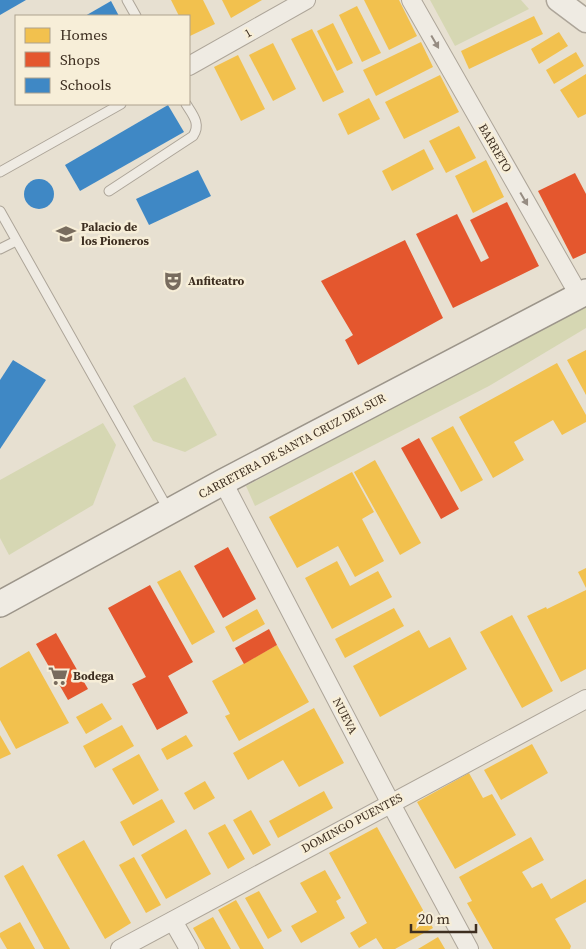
<svg xmlns="http://www.w3.org/2000/svg" width="586" height="949" viewBox="0 0 586 949" font-family="'Source Serif 4',serif">
<style>
.green{fill:#d6d7b3}
.homes{fill:#f2c14e}
.shops{fill:#e4572e}
.schools{fill:#3f88c5}
.lines{fill:none;stroke-linecap:round;stroke-linejoin:round}
.service-casing{stroke:#ada599;stroke-width:11}
.minor-casing{stroke:#ada599;stroke-width:20}
.tertiary-casing{stroke:#ada599;stroke-width:25}
.secondary-casing{stroke:#9c958a;stroke-width:28}
.service{stroke:#efebe3;stroke-width:9}
.minor{stroke:#efebe3;stroke-width:18}
.tertiary{stroke:#efebe3;stroke-width:22}
.secondary{stroke:#efebe3;stroke-width:25}
.oneway{fill:#968c82}
.labels{text-anchor:middle;stroke-width:5;stroke-linejoin:round;paint-order:stroke}
.street-label{font-size:12px;fill:#3d2e20;stroke:#f7eed8}
.poi-label{font-size:12px;font-weight:bold;fill:#3d2e20;stroke:#f7eed8;text-anchor:start}
</style>
<rect width="100%" height="100%" fill="#e7e0d1"/>
<g class="green">
<polygon points="430,0 521,0 529,9 455,46"/>
<polygon points="586,305 586,328 489,386 255,506 246,486"/>
<polygon points="185,377 217,435 185,452 153,441 133,406"/>
<polygon points="103,423 116,445 93,505 9,555 0,538 0,480"/>
</g>
<g class="homes">
<polygon points="171,0 203,0 215,24 190,36 189,16 179,16"/>
<polygon points="222,0 262,0 231,18"/>
<polygon points="364,0 399,0 417,36 389,50"/>
<polygon points="357,6 381,53 362,62 339,15"/>
<polygon points="534,16 543,34 469,69 461,51"/>
<polygon points="333,23 353,63 337,71 317,31"/>
<polygon points="312,29 344,92 323,102 291,39"/>
<polygon points="559,32 568,46 539,64 531,49"/>
<polygon points="421,42 433,67 376,96 363,70"/>
<polygon points="273,43 296,89 273,101 249,55"/>
<polygon points="576,52 584,66 554,84 546,70"/>
<polygon points="238,55 265,109 241,121 214,67"/>
<polygon points="586,74 586,114 578,118 560,90"/>
<polygon points="440,75 459,112 404,139 385,102"/>
<polygon points="369,98 380,119 348,135 338,114"/>
<polygon points="459,126 476,158 446,173 429,141"/>
<polygon points="424,149 434,169 392,191 382,171"/>
<polygon points="486,160 504,197 473,213 455,176"/>
<polygon points="586,350 586,395 567,360"/>
<polygon points="557,363 586,415 586,422 562,435 553,420 514,442 524,460 493,478 459,417"/>
<polygon points="453,426 483,480 461,492 431,438"/>
<polygon points="375,460 421,543 400,555 354,472"/>
<polygon points="352,472 374,512 362,519 384,561 355,577 338,546 297,568 269,517"/>
<polygon points="337,561 350,586 378,571 392,597 332,629 305,578"/>
<polygon points="586,568 586,588 578,572"/>
<polygon points="180,570 215,632 192,645 157,582"/>
<polygon points="586,590 586,669 561,682 527,616 546,607 547,609"/>
<polygon points="394,608 404,626 345,658 335,639"/>
<polygon points="257,609 265,624 233,642 225,627"/>
<polygon points="512,615 553,691 522,708 480,632"/>
<polygon points="419,630 429,648 450,637 467,669 380,717 353,666"/>
<polygon points="277,645 309,702 239,741 225,716 230,714 212,681"/>
<polygon points="29,651 69,723 16,749 0,720 0,668"/>
<polygon points="102,703 112,719 86,734 76,717"/>
<polygon points="314,708 344,763 299,787 283,760 248,780 233,753"/>
<polygon points="122,725 134,746 95,768 83,746"/>
<polygon points="0,735 11,754 0,759"/>
<polygon points="186,735 193,746 167,760 161,749"/>
<polygon points="532,744 548,773 501,800 484,770"/>
<polygon points="139,754 159,790 133,805 112,769"/>
<polygon points="469,773 483,798 492,794 516,835 455,869 417,802"/>
<polygon points="205,781 215,798 194,810 184,793"/>
<polygon points="324,791 333,808 278,838 269,821"/>
<polygon points="162,799 175,822 133,846 120,822"/>
<polygon points="251,810 271,845 253,855 233,820"/>
<polygon points="225,824 245,859 228,869 208,833"/>
<polygon points="377,827 433,928 395,949 383,949 376,938 359,948 350,933 367,923 329,853"/>
<polygon points="186,829 211,874 166,899 141,855"/>
<polygon points="531,837 544,860 522,872 532,888 542,883 551,899 586,879 586,902 555,919 571,946 570,949 493,949 467,903 472,901 459,877"/>
<polygon points="84,840 131,923 105,939 57,855"/>
<polygon points="134,857 161,905 146,913 119,865"/>
<polygon points="23,865 70,949 44,949 4,876"/>
<polygon points="325,870 341,898 336,901 345,918 301,943 291,926 317,912 300,883"/>
<polygon points="259,891 282,931 268,939 245,898"/>
<polygon points="236,900 264,949 240,949 218,910"/>
<polygon points="213,917 231,949 205,949 193,928"/>
<polygon points="20,922 35,949 7,949 0,937 0,933"/>
<polygon points="438,937 445,949 418,949"/>
</g>
<g class="shops">
<polygon points="575,173 586,194 586,253 573,259 538,191"/>
<polygon points="507,202 539,266 453,308 416,234 457,214 481,262 489,258 470,220"/>
<polygon points="405,240 443,318 358,365 345,340 353,335 321,281"/>
<polygon points="419,438 459,509 441,519 401,448"/>
<polygon points="228,547 256,599 223,618 194,566"/>
<polygon points="150,585 193,662 168,676 188,713 157,730 132,684 146,677 108,608"/>
<polygon points="269,629 277,645 244,664 235,648"/>
<polygon points="56,633 88,689 68,700 36,644"/>
</g>
<g class="schools">
<polygon points="0,0 26,0 0,15"/>
<polygon points="111,1 119,16 85,16"/>
<polygon points="168,105 184,132 80,191 65,165"/>
<polygon points="198,170 211,196 149,225 136,199"/>
<circle cx="39" cy="194" r="15"/>
<polygon points="13,360 46,380 0,449 0,380"/>
</g>
<g class="lines">
<defs>
<g id="service">
<polyline points="127,0 136,16"/>
<polyline points="0,172 121,104"/>
<path d="M 109,191 L 193,136 C 201,124 193,115 186,104"/>
<polyline points="0,211 169,511"/>
<polyline points="0,249 16,241"/>
</g>
<g id="minor">
<polyline points="411,0 579,295"/>
<polyline points="189,66 306,0"/>
<polyline points="223,482 390,802 469,949"/>
<polyline points="173,921 189,949"/>
<polyline points="120,949 586,699"/>
</g>
<polyline id="tertiary" points="558,0 586,21"/>
<polyline id="secondary" points="0,604 223,482 586,292"/>
</defs>
<use href="#service" class="service-casing"/>
<use href="#minor" class="minor-casing"/>
<use href="#tertiary" class="tertiary-casing"/>
<use href="#secondary" class="secondary-casing"/>
<use href="#service" class="service"/>
<use href="#minor" class="minor"/>
<use href="#tertiary" class="tertiary"/>
<use href="#secondary" class="secondary"/>
</g>
<defs><path id="oneway-solid" d="M-6-.8H1V-3.2L6.5 0L1 3.2V.8H-6Z" transform="scale(1.25)"/></defs>
<g class="oneway">
<use href="#oneway-solid" transform="translate(435 42) rotate(60)"/>
<use href="#oneway-solid" transform="translate(524 199) rotate(60)"/>
</g>
<defs>
<symbol id="school-bare" viewBox="-9 -9 18 18"><path d="M0-5L7-2L0 1L-7-2ZM-4 1L0 2.5L4 1V4Q0 6-4 4Z" fill="#786c5e" stroke="#f7eed8" stroke-width="2.5" paint-order="stroke"/></symbol>
<symbol id="theatre-bare" viewBox="-9 -9 18 18"><path d="M-5-5.5Q0-4 5-5.5V0Q5 5 0 6Q-5 5-5 0ZM-3.3-2.5H-1v1.5H-3.3ZM1-2.5H3.3v1.5H1ZM-2.8 1Q0 5.5 2.8 1Z" fill="#786c5e" stroke="#f7eed8" stroke-width="2.5" paint-order="stroke"/></symbol>
<symbol id="supermarket-bare" viewBox="-9 -9 18 18"><path d="M-6-5.5h2.5l.6 2H6L4.5 2H-2.5L-4.4-4H-6ZM-1.5 3.2a1.3 1.3 0 1 0 .1 0ZM3 3.2a1.3 1.3 0 1 0 .1 0Z" fill="#786c5e" stroke="#f7eed8" stroke-width="2.5" paint-order="stroke"/></symbol>
</defs>
<g fill-rule="evenodd">
<use href="#school-bare" x="52" y="220" width="28" height="28"/>
<use href="#theatre-bare" x="159" y="267" width="28" height="28"/>
<use href="#supermarket-bare" x="44" y="662" width="28" height="28"/>
</g>
<g class="labels">
<g class="street-label">
<text transform="translate(248 33) rotate(-29)" y="4">1</text>
<text transform="translate(495 148) rotate(60)" y="4">BARRETO</text>
<text transform="translate(292 446) rotate(-28)" y="4">CARRETERA DE SANTA CRUZ DEL SUR</text>
<text transform="translate(345 716) rotate(63)" y="4">NUEVA</text>
<text transform="translate(352 823) rotate(-28)" y="4">DOMINGO PUENTES</text>
</g>
<g class="poi-label">
<text x="81" y="231">Palacio de<tspan x="81" dy="14">los Pioneros</tspan></text>
<text x="188" y="285">Anfiteatro</text>
<text x="73" y="680">Bodega</text>
</g>
</g>
<rect x="15" y="15" width="175" height="90" fill="#f7eed8" stroke="#ada18e"/>
<rect x="25" y="28" width="25" height="15" fill="#f2c14e" stroke="#ada18e"/>
<text x="60" y="40" font-size="15" fill="#3d2e20">Homes</text>
<rect x="25" y="52" width="25" height="15" fill="#e4572e" stroke="#ada18e"/>
<text x="60" y="65" font-size="15" fill="#3d2e20">Shops</text>
<rect x="25" y="78" width="25" height="15" fill="#3f88c5" stroke="#ada18e"/>
<text x="60" y="90" font-size="15" fill="#3d2e20">Schools</text>
<path d="M411 924v8h65v-8" fill="none" stroke="#3d2e20" stroke-width="2.5"/>
<text x="418" y="924" font-size="15" fill="#3d2e20" stroke="#f7eed8" stroke-width="4" paint-order="stroke">20 m</text>
</svg>
